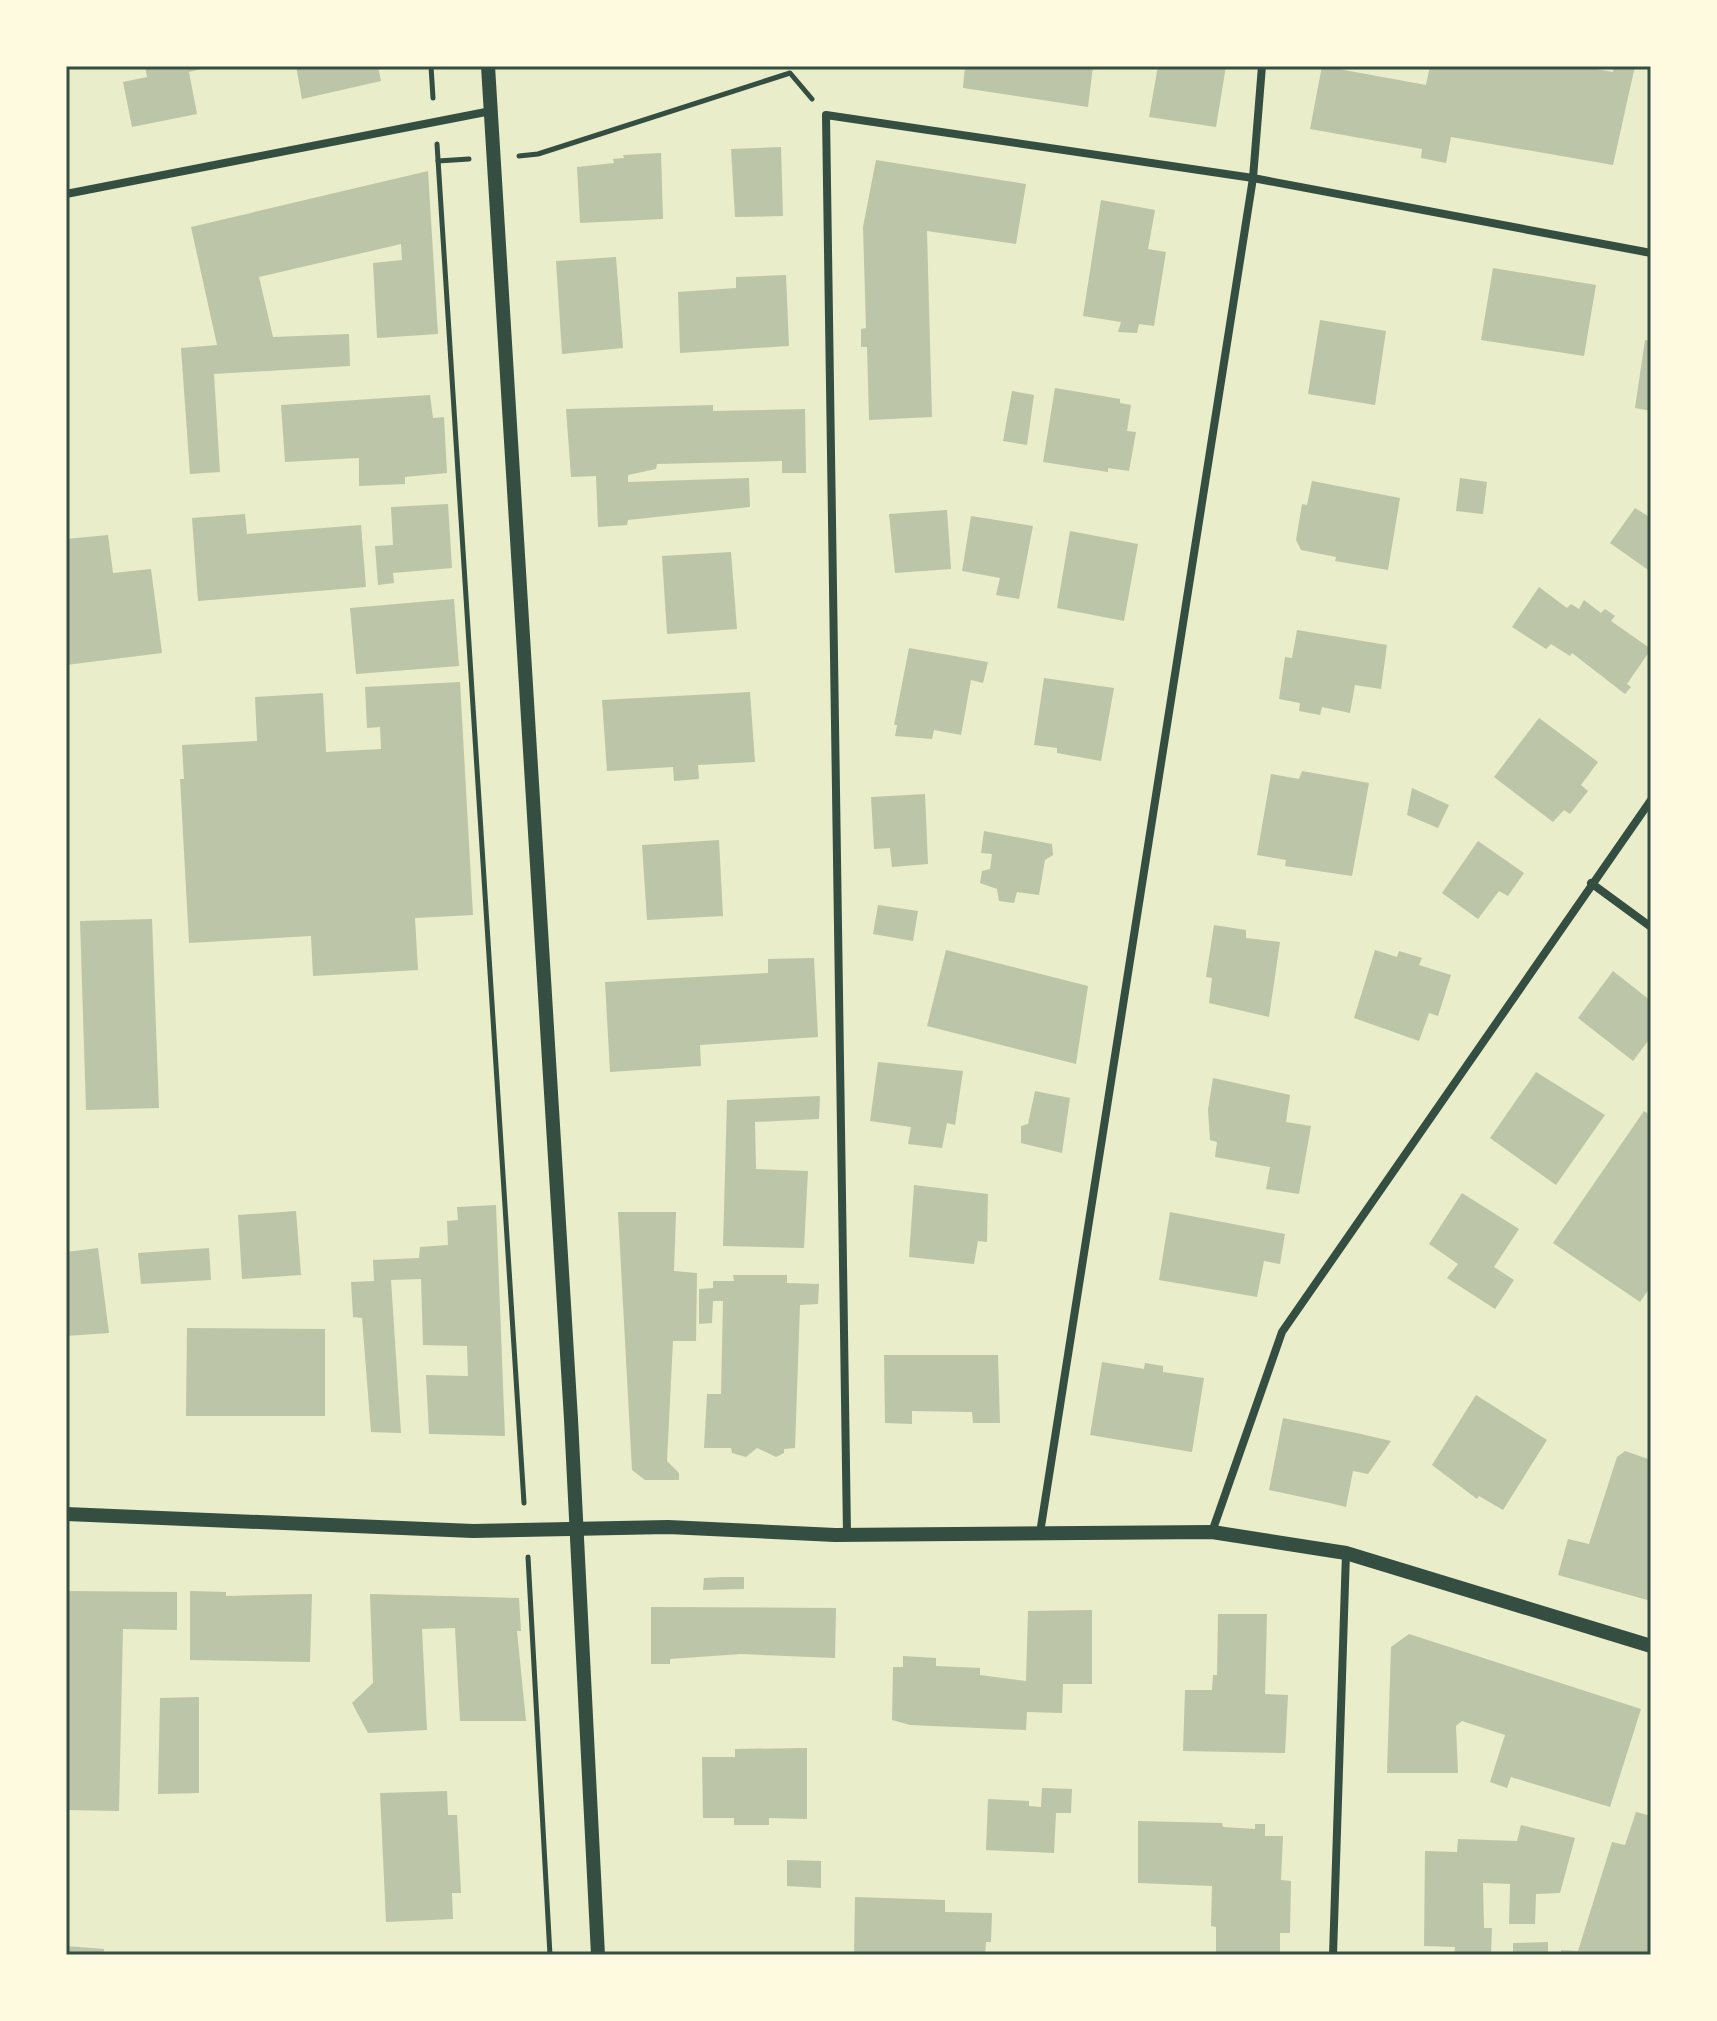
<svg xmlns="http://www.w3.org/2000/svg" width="1717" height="2021" viewBox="0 0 1717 2021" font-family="'Golos Text',sans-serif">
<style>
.building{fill:#bcc5a7}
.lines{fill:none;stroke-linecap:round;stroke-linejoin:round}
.path{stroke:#344e41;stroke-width:5}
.minor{stroke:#344e41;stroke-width:8}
.tertiary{stroke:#344e41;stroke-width:14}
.neatline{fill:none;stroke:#344e41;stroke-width:3}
</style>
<rect width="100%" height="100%" fill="#e9edc9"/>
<g class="building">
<polygon points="145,66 213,66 189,72 197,114 132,127 123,82 147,77"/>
<polygon points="296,66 378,66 381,81 302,99"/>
<polygon points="965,66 1093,66 1088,107 963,88"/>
<polygon points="1158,66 1226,66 1216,127 1149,117"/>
<polygon points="1322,66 1426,85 1430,66 1579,66 1613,72 1614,66 1635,66 1613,165 1451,137 1446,163 1421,158 1422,149 1310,129"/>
<polygon points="781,147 783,216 735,217 731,149"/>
<polygon points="661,153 663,219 580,223 577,167 614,163 613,159 624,158 623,155"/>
<polygon points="876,160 1026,184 1016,244 927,231 932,417 869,420 867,347 861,347 861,329 866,328 863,227"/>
<polygon points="428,171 438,334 377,338 373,263 402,260 401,244 259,277 273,337 349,334 350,366 214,374 220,472 190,474 181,348 217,345 191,227"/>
<polygon points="1101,200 1155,210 1148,249 1166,252 1154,326 1139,324 1137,333 1118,332 1121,322 1083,316"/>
<polygon points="616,257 623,348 562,354 556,261"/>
<polygon points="1493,268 1596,285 1584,356 1481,340"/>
<polygon points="786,275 789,346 680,353 678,292 736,288 736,277"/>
<polygon points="1320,320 1386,331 1375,405 1308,394"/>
<polygon points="1645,340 1651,341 1651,411 1635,408"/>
<polygon points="1055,388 1120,399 1120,403 1131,405 1127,431 1136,432 1129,471 1108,468 1108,472 1043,462"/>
<polygon points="1012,391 1034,395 1027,445 1003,441"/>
<polygon points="430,395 433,418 444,417 447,473 405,477 405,484 359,486 359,458 285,462 281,405"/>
<polygon points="713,405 713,411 805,409 806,473 782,473 782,461 657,464 656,469 628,475 628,482 749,478 750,507 628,520 627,525 598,527 596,476 571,477 566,409"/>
<polygon points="1460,478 1487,482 1483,514 1456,511"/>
<polygon points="1312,481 1400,498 1388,570 1335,561 1336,557 1301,550 1296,540 1302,504 1307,505"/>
<polygon points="448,504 452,568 393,573 394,583 378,585 375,546 393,545 391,507"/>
<polygon points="1635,508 1651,518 1651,572 1610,543"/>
<polygon points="947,510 951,569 895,573 889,514"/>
<polygon points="245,514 247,534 361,525 366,587 198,601 192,518"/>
<polygon points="971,516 1033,526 1019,599 996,595 1000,578 962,571"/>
<polygon points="1070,531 1138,544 1124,621 1057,608"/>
<polygon points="108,535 113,573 151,569 162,653 66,665 66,539"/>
<polygon points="731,552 737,629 667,634 662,556"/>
<polygon points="1539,587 1567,608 1571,604 1579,609 1584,600 1601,613 1605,609 1615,616 1611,621 1651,649 1627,684 1631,687 1625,694 1572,653 1570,656 1551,644 1546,649 1512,627"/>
<polygon points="454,599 459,666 356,674 350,608"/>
<polygon points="1297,630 1387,645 1381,689 1355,685 1350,713 1322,707 1320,715 1299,711 1300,703 1279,699 1285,657 1292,658"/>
<polygon points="909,648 988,662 983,683 971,680 961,735 934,730 932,739 895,736 897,725 894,725"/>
<polygon points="1044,678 1114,688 1101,761 1057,753 1057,748 1034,745"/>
<polygon points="460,682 473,915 415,918 418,970 313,976 311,936 189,943 180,779 184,779 182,745 257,741 255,697 323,693 326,752 381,749 380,727 367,728 365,687"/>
<polygon points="750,692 755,762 698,765 699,779 674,781 673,767 607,771 602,700"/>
<polygon points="1539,718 1598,762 1581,785 1588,791 1570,814 1564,810 1553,822 1494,777"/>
<polygon points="1302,771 1369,783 1352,876 1285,866 1286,860 1257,855 1271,774 1299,779"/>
<polygon points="1412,788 1449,805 1438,828 1407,815"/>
<polygon points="925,794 928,864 892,867 890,848 874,849 871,797"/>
<polygon points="984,831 1052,844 1053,855 1045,860 1039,895 1017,892 1014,903 999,901 997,889 980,883 982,871 990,869 992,854 981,853"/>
<polygon points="719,840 723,916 647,920 642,845"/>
<polygon points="1478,841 1524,873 1508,896 1499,891 1478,919 1442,893"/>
<polygon points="878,905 918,911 913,941 873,934"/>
<polygon points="152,919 159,1108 86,1110 80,921"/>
<polygon points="1214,925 1246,930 1246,938 1280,942 1269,1017 1209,1003 1212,978 1206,977"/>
<polygon points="946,950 1088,986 1076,1064 927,1026"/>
<polygon points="1375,950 1397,957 1399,951 1422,958 1419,965 1451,975 1438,1016 1429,1013 1419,1041 1354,1018"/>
<polygon points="814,958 818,1037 700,1045 701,1066 610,1072 605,982 768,973 768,959"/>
<polygon points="1613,971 1651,1001 1651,1037 1633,1061 1578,1018"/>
<polygon points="878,1062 963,1071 955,1125 947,1123 942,1148 908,1144 911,1127 870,1121"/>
<polygon points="1536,1072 1605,1115 1556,1185 1490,1138"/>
<polygon points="1213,1078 1290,1095 1286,1122 1311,1126 1299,1194 1266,1189 1270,1167 1215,1157 1217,1142 1210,1140 1208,1110"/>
<polygon points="1035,1091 1070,1098 1062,1153 1021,1143 1021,1126 1028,1124"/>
<polygon points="820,1096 819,1119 755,1122 756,1169 808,1171 804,1248 723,1246 727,1100"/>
<polygon points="1644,1111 1651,1116 1651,1286 1640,1302 1553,1243"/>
<polygon points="914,1185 988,1194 987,1242 978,1241 974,1264 909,1257"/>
<polygon points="1462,1193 1519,1229 1494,1267 1514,1280 1495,1309 1447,1278 1458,1264 1429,1244"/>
<polygon points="496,1205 505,1436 429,1434 426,1375 468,1376 467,1346 423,1345 421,1279 391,1280 401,1433 371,1432 362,1318 353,1317 351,1282 374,1281 373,1260 419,1258 420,1247 448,1245 447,1221 458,1220 457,1207"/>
<polygon points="296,1211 301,1275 242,1279 238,1215"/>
<polygon points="618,1212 676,1212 674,1271 697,1273 696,1341 673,1341 667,1461 679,1473 679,1480 645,1480 632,1470"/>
<polygon points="1170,1212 1285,1234 1280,1264 1264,1261 1257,1297 1159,1280"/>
<polygon points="98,1248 109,1333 66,1336 66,1252"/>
<polygon points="209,1248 211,1280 141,1284 138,1253"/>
<polygon points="733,1275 787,1275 787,1283 819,1284 818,1304 800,1305 795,1448 784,1449 784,1453 776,1457 757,1448 746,1457 732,1453 731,1448 704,1448 707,1394 721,1394 723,1301 713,1301 712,1323 699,1324 699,1289 713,1288 713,1281 734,1281"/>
<polygon points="187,1328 325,1329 325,1416 186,1416"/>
<polygon points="884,1355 998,1355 1000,1423 973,1423 972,1412 912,1411 912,1424 885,1423"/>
<polygon points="1102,1362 1144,1369 1145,1363 1163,1366 1163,1372 1204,1378 1192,1452 1090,1435"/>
<polygon points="1476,1395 1547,1440 1503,1510 1479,1496 1477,1499 1432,1465"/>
<polygon points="1283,1418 1361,1434 1391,1441 1368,1474 1353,1471 1346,1507 1330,1503 1269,1490"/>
<polygon points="1625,1451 1651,1460 1651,1601 1558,1575 1568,1539 1589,1544 1617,1457"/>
<polygon points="723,1577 744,1577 744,1589 703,1590 704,1578"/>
<polygon points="66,1591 177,1592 177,1630 123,1629 119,1811 66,1810"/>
<polygon points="190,1591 226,1592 226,1596 312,1594 310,1662 190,1660"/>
<polygon points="370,1594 519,1598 521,1631 517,1631 526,1721 460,1721 455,1628 422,1629 427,1730 368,1733 352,1703 373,1683"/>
<polygon points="651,1607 836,1608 835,1658 741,1654 670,1659 670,1664 651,1664"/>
<polygon points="1092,1610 1092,1684 1063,1684 1062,1713 1027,1712 1026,1730 910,1725 892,1720 893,1667 903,1667 903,1656 936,1658 936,1666 980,1668 980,1675 1026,1681 1028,1611"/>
<polygon points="1218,1614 1267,1614 1265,1694 1288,1695 1285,1753 1183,1751 1185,1690 1212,1690 1213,1675 1217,1675"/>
<polygon points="1409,1634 1641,1709 1610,1807 1511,1777 1507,1788 1490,1782 1505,1735 1462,1721 1456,1726 1458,1773 1387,1773 1391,1647"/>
<polygon points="199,1697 199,1793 158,1794 160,1698"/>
<polygon points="807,1748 807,1819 769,1818 769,1825 734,1825 734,1818 703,1818 702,1757 735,1757 735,1749"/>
<polygon points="1042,1788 1072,1789 1071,1813 1056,1813 1054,1853 986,1850 988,1799 1029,1801 1029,1806 1041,1807"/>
<polygon points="447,1791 448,1815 457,1815 461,1893 452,1893 453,1919 386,1922 380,1793"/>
<polygon points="1636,1812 1651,1816 1651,1955 1561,1955 1561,1950 1578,1951 1612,1842 1625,1845"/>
<polygon points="1138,1821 1222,1823 1223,1827 1255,1829 1255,1824 1265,1824 1265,1836 1283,1836 1281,1880 1291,1881 1290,1933 1280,1933 1280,1955 1216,1955 1216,1927 1211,1926 1212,1886 1138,1883"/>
<polygon points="1521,1825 1575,1838 1560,1893 1536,1894 1535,1924 1509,1924 1510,1884 1483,1883 1484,1928 1492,1928 1491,1955 1454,1955 1455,1947 1424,1946 1425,1851 1457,1852 1458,1839 1517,1841"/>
<polygon points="787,1860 821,1861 821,1888 787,1886"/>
<polygon points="855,1897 945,1900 945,1912 992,1913 991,1942 986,1942 985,1955 854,1955"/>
<polygon points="1548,1942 1548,1955 1513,1955 1513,1943"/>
<polygon points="66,1946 104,1949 104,1955 66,1955"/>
</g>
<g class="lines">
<g class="path">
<polyline points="431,66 433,98"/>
<polyline points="437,144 524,1503"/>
<polyline points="519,156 538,154 790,73 812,99"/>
<polyline points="438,161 469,159"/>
<polyline points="528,1557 550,1955"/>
</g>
<g class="minor">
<polyline points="66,194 491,111"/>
<polyline points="1591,883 1651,927"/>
<polyline points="1212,1532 1282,1332 1651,800"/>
<polyline points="1040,1533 1253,178 1262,66"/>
<polyline points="847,1534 826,115 1253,178 1651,253"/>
<polyline points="1333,1955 1346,1553"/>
</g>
<g class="tertiary">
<polyline points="488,66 571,1419 598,1955"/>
<polyline points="66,1514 473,1531 668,1527 835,1535 1212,1532 1346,1553 1651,1646"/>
</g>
</g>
<rect width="1717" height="2021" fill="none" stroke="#fefae0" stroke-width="136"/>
<rect x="68" y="68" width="1581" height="1885" class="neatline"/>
</svg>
